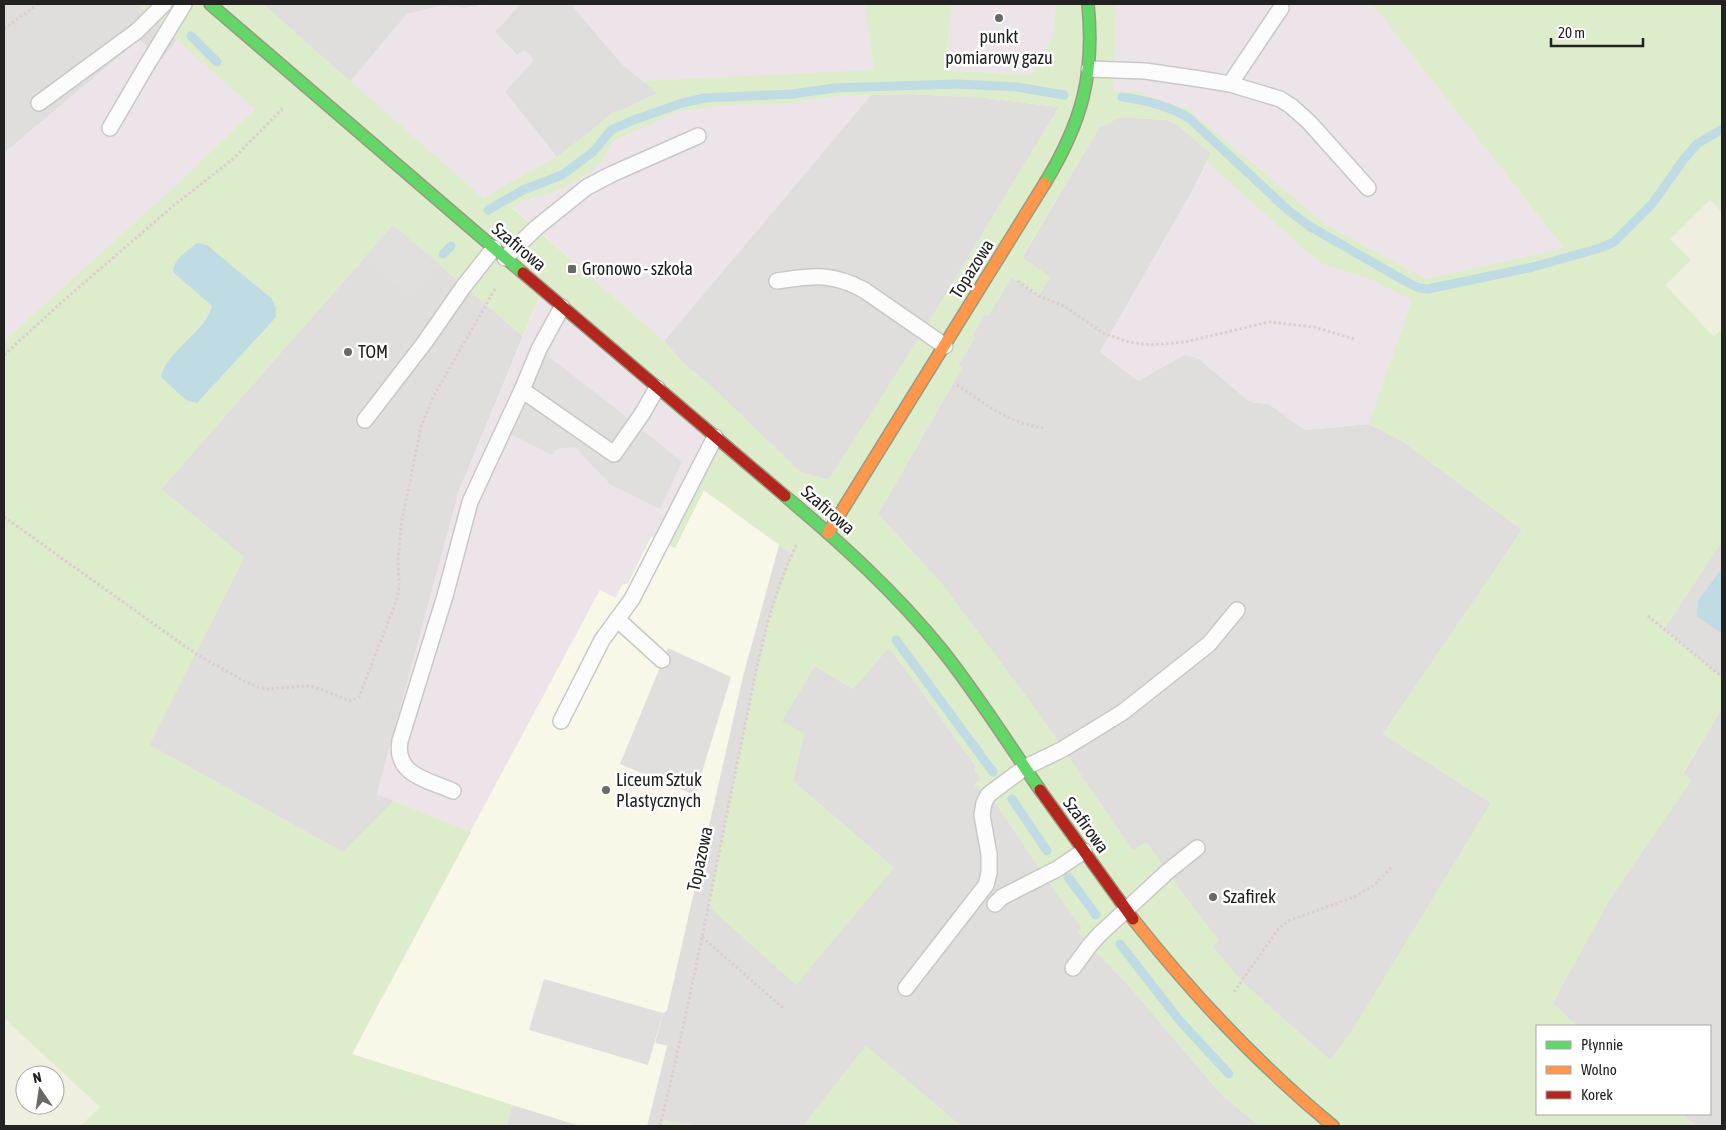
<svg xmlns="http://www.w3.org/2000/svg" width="1726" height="1130" viewBox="0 0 1726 1130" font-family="'Asap Condensed',sans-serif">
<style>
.residential{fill:#dfdedc}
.industrial{fill:#ede4e9}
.education{fill:#f8f7e8}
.farmland{fill:#efefdf;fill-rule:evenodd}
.grass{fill:#ddeccb;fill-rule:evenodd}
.parking{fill:#e0dfde}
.water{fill:#bfdbe3}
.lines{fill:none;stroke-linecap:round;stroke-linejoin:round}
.stream{stroke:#bfdbe3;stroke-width:9}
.lane-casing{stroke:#c9c8c7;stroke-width:18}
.fast-casing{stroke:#999a82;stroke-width:14}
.slow-casing{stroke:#999a82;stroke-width:14}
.jam-casing{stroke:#999a82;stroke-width:14}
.path{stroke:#dccecd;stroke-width:3;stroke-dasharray:2.5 2.5;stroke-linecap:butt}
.lane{stroke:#fdfcfc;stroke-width:15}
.fast{stroke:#63d668;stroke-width:11}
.slow{stroke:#ff974d;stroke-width:11}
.jam{stroke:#b3261e;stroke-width:11}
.poi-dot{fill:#6a6968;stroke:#fff;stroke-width:2}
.labels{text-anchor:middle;stroke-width:5;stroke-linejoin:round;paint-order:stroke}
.poi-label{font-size:18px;fill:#222;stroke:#fff;text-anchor:start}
.street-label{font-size:18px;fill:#222;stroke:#fff}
</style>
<rect width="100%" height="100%" fill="#f0eeeb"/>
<g class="residential">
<polygon points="4,4 137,4 177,39 162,60 139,40 4,153"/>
<polygon points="263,4 477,4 478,6 464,8 440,6 407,14 350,82"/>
<polygon points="520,4 571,4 621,63 658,93 625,109 612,113 596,127 557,157 505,92 517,55 495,32"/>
<polygon points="910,94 986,98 1059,107 923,332 829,480 800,472 710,385 685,365 664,341 871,95"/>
<polygon points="1120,117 1167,120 1176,124 1211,153 1195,186 1100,352 1138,381 1184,355 1198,358 1250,402 1269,404 1305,430 1369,424 1402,441 1522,530 1383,734 1491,803 1354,1029 1330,1060 1242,982 1212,946 1218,940 1180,890 1146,842 1133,851 1034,707 941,583 878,514 962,368 958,365 975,338 972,336 985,314 988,316 1012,277 1038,296 1049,277 1022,258 1099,128"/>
<polygon points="393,225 523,336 459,491 377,794 394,801 343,852 149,745 244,557 161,489"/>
<polygon points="1722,541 1722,677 1664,629"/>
<polygon points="779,545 792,554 770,616 755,679 708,906 894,868 793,781 804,734 781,721 815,666 853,689 888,648 892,651 975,765 975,772 981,778 975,785 995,802 1044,875 1082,928 1078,932 1130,987 1222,1095 1259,1126 961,1126 866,1046 803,1126 699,1126 662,1120 660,1126 647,1126 667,1046 655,1043 663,1013 667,1010 743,676"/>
<polygon points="1722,708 1722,1126 1697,1126 1682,1114 1710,1114 1710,1026 1577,1026 1552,1003 1610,899 1691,779 1683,774"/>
<polygon points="512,1105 580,1126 507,1126"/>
</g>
<g class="industrial">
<polygon points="501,4 520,4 495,32 517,55 525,50 534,60 505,92 557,157 510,182 484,200 350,82 407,14 440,6 464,8"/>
<polygon points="571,4 865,4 875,71 643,81 621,63"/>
<polygon points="951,4 1056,4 1053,35 1031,75 945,70"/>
<polygon points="1116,4 1372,4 1564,248 1425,279 1325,224 1187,108 1149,100 1139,91 1114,92"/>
<polygon points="177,39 255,109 185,177 4,341 4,153 140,40 162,60"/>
<polygon points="871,95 664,341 512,207 522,201 549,194 601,164 612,142 677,112 728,105 783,104 841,96"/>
<polygon points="1206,161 1296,242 1413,300 1369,424 1305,430 1269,404 1250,402 1198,358 1184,355 1138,381 1100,352 1195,186 1205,168"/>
<polygon points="543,290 715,437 660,541 651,537 628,583 622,585 615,598 600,590 471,832 377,794 459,491"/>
</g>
<polygon class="education" points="703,490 779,545 743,676 667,1010 663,1013 655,1043 667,1046 647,1126 580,1126 351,1054 600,590 616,598 622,585 628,583 651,537 675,548"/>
<g class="farmland">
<polygon points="1710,200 1722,212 1722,329 1715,337 1664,285 1690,260 1670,239"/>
<path d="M 4,1018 L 100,1107 L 80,1126 L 4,1126 ZM 25,1075 L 55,1075 L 55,1105 L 25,1105 Z"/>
</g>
<g class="grass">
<path d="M 137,4 L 263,4 L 484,199 L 510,182 L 557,157 L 596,127 L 612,113 L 625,109 L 657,94 L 643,81 L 874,70 L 865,4 L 951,4 L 945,70 L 1031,75 L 1053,35 L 1056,4 L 1116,4 L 1114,92 L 1139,91 L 1149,100 L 1187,108 L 1325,224 L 1425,279 L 1564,248 L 1372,4 L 1722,4 L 1722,212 L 1710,200 L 1670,239 L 1691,260 L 1665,285 L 1714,337 L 1722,329 L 1722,541 L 1664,629 L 1722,677 L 1722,708 L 1683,773 L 1692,780 L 1610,899 L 1553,1003 L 1577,1026 L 1537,1026 L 1537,1114 L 1682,1114 L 1697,1126 L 1259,1126 L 1222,1095 L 1130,987 L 1078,932 L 1082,928 L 1044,875 L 995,802 L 974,785 L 981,778 L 975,772 L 975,765 L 892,651 L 888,649 L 853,689 L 815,666 L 782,721 L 804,734 L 793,781 L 894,868 L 796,985 L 708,906 L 761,652 L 777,594 L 792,554 L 704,490 L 675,548 L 660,541 L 715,437 L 542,291 L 523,336 L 393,225 L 161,489 L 244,557 L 149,745 L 343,852 L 394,801 L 471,832 L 352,1054 L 512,1105 L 507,1126 L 80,1126 L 100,1107 L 4,1018 L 4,341 L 185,177 L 255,109 ZM 910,94 L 986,98 L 1059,107 L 923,332 L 828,480 L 800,472 L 710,385 L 685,365 L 664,341 L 512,208 L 522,201 L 549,194 L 575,182 L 601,164 L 612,142 L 677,112 L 728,105 L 783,104 L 841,96 ZM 1120,117 L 1167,120 L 1176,124 L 1211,153 L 1206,161 L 1296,242 L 1323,264 L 1370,279 L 1412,300 L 1369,424 L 1402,441 L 1522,530 L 1383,734 L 1491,803 L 1351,1032 L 1330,1060 L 1242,982 L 1212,946 L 1219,940 L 1180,890 L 1146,842 L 1133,851 L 1034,707 L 941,583 L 878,514 L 962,368 L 958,365 L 975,338 L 972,335 L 985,314 L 988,316 L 1012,277 L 1039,296 L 1050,277 L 1022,257 L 1099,128 ZM 197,243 L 275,317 L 162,371 L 210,314 L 212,306 L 174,273 L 173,269 C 176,257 187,251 197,243 Z"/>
<polygon points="866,1046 961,1126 803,1126"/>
<polygon points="662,1120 699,1126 660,1126"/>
</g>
<g class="parking">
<polygon points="393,225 439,264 410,297 365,257"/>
<polygon points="539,349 624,415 682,462 660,509 610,484 576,448 571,447 557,449 552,455 503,430"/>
<polygon points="668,648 731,677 695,795 620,764"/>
<polygon points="544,979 663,1013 648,1065 529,1030"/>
</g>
<g class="water">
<path d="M 197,243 L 207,245 L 272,299 L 276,308 L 276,317 L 197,403 L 186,400 L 161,377 C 165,353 207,330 212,306 L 174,273 L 173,269 C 176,257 187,251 197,243 Z"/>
<polygon points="1722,568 1722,634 1697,616 1698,601"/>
</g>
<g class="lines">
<g class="stream">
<polyline points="191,36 217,62"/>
<path d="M 1122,97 C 1146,100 1170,106 1190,119 L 1288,210 L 1309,226 L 1405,281 L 1419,288 L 1428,289 L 1533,267 L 1600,248 L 1614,242 L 1652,204 L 1684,159 L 1697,144 L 1722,129"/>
<polyline points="488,210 523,190 562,175 593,152 611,130 631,121 682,103 705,98 792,94 835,88 895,86 957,84 1017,87 1064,95"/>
<polyline points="443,254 451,246"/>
<polyline points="896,640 993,772"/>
<polyline points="1012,799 1047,851"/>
<polyline points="1068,877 1096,915"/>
<polyline points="1120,944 1180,1021 1229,1074"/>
</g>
<defs>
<g id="lane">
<polyline points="1089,69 1145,71 1200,79 1230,84 1280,99 1291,106 1309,122 1368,188"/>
<polyline points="1230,84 1281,8"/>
<polyline points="39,103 137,31 164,4"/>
<polyline points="110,128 145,68 184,4"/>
<polyline points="505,258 536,228 587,187 612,174 698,136"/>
<path d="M 777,281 C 813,276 830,272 864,290 L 945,346"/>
<polyline points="562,307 539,349 522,390 614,454 642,414 657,388"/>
<polyline points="365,420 425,342 464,286 494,248"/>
<polyline points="617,619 662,660"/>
<polyline points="561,721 602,640 632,599 715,437"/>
<path d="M 453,791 C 428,780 394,775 400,741 L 445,596 L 470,502 L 522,390"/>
<polyline points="995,904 1002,897 1057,869 1084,851"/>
<polyline points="1073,968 1090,945 1100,934 1167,872 1197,848"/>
<polyline points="906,988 986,885 989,873 989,854 982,815 984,803 988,795 1024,768 1063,749 1123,712 1209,644 1237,610"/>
</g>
<g id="fast">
<polyline points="210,4 523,273"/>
<path d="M 1045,183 C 1082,122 1095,75 1088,4"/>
<path d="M 785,496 C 841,543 896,593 942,650 C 977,694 1008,743 1040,790"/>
</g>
<g id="slow">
<polyline points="828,533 1045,183"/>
<path d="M 1133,919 C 1193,995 1258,1064 1333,1126"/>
</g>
<g id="jam">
<polyline points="523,273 785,496"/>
<polyline points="1040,790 1133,919"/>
</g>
</defs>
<use href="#lane" class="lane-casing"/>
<use href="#fast" class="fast-casing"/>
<use href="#slow" class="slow-casing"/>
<use href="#jam" class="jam-casing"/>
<g class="path">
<polyline points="4,29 38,4"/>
<polyline points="1018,281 1039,296 1064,306 1105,334 1129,342 1150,345 1185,342 1269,322 1314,327 1354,339"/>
<polyline points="4,355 63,301 173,206 233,159 284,107"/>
<path d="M 957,385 C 984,403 1011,425 1045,428"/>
<polyline points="4,517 196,654 246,682 258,687 268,689 306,686 315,687 350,701 359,697 397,599 399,586 398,559 401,525 421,427 433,397 495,289"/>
<polyline points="1648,616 1722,677"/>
<polyline points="702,937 783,1008"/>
<polyline points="1234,992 1279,928 1288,921 1354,897 1373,886 1393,866"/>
<path d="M 660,1126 C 690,1005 713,881 738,759 C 754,686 764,611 797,544"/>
</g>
<use href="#lane" class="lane"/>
<use href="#fast" class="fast"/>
<use href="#slow" class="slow"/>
<use href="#jam" class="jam"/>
</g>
<g class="poi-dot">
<circle cx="999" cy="18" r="5"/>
<rect x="567" y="264" width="10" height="10" rx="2.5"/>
<circle cx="348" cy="352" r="5"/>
<circle cx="606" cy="790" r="5"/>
<circle cx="1213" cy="897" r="5"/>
</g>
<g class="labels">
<g class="poi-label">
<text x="999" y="43" text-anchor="middle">punkt<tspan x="999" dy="21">pomiarowy gazu</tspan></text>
<text x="582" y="275">Gronowo - szkoła</text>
<text x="358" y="358">TOM</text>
<text x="616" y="786">Liceum Sztuk<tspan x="616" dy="21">Plastycznych</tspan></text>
<text x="1223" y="903">Szafirek</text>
</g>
<g class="street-label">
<text transform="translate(519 247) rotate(40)" y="6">Szafirowa</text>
<text transform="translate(972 269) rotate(-58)" y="6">Topazowa</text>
<text transform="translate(828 510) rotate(41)" y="6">Szafirowa</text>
<text transform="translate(1086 825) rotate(54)" y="6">Szafirowa</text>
<text transform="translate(700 859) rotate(-78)" y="6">Topazowa</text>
</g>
</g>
<rect width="1726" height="1130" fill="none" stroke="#222222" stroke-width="10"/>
<rect x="1536" y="1025" width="175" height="90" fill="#ffffff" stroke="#a7a7a7"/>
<rect x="1546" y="1041" width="25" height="8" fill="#63d668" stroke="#a7a7a7"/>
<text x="1581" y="1050" font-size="15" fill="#222222">Płynnie</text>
<rect x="1546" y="1066" width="25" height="8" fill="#ff974d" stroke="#a7a7a7"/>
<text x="1581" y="1075" font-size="15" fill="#222222">Wolno</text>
<rect x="1546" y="1091" width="25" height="8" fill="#b3261e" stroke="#a7a7a7"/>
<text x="1581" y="1100" font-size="15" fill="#222222">Korek</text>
<g transform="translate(40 1090) rotate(347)"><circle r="24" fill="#ffffff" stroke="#a7a7a7"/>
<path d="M0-4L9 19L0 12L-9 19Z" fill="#6a6968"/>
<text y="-8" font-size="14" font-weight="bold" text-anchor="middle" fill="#222222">N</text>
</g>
<path d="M1551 38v8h92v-8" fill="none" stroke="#222222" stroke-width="2.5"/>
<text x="1558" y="38" font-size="15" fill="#222222" stroke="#ffffff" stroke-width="4" paint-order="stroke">20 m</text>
</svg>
